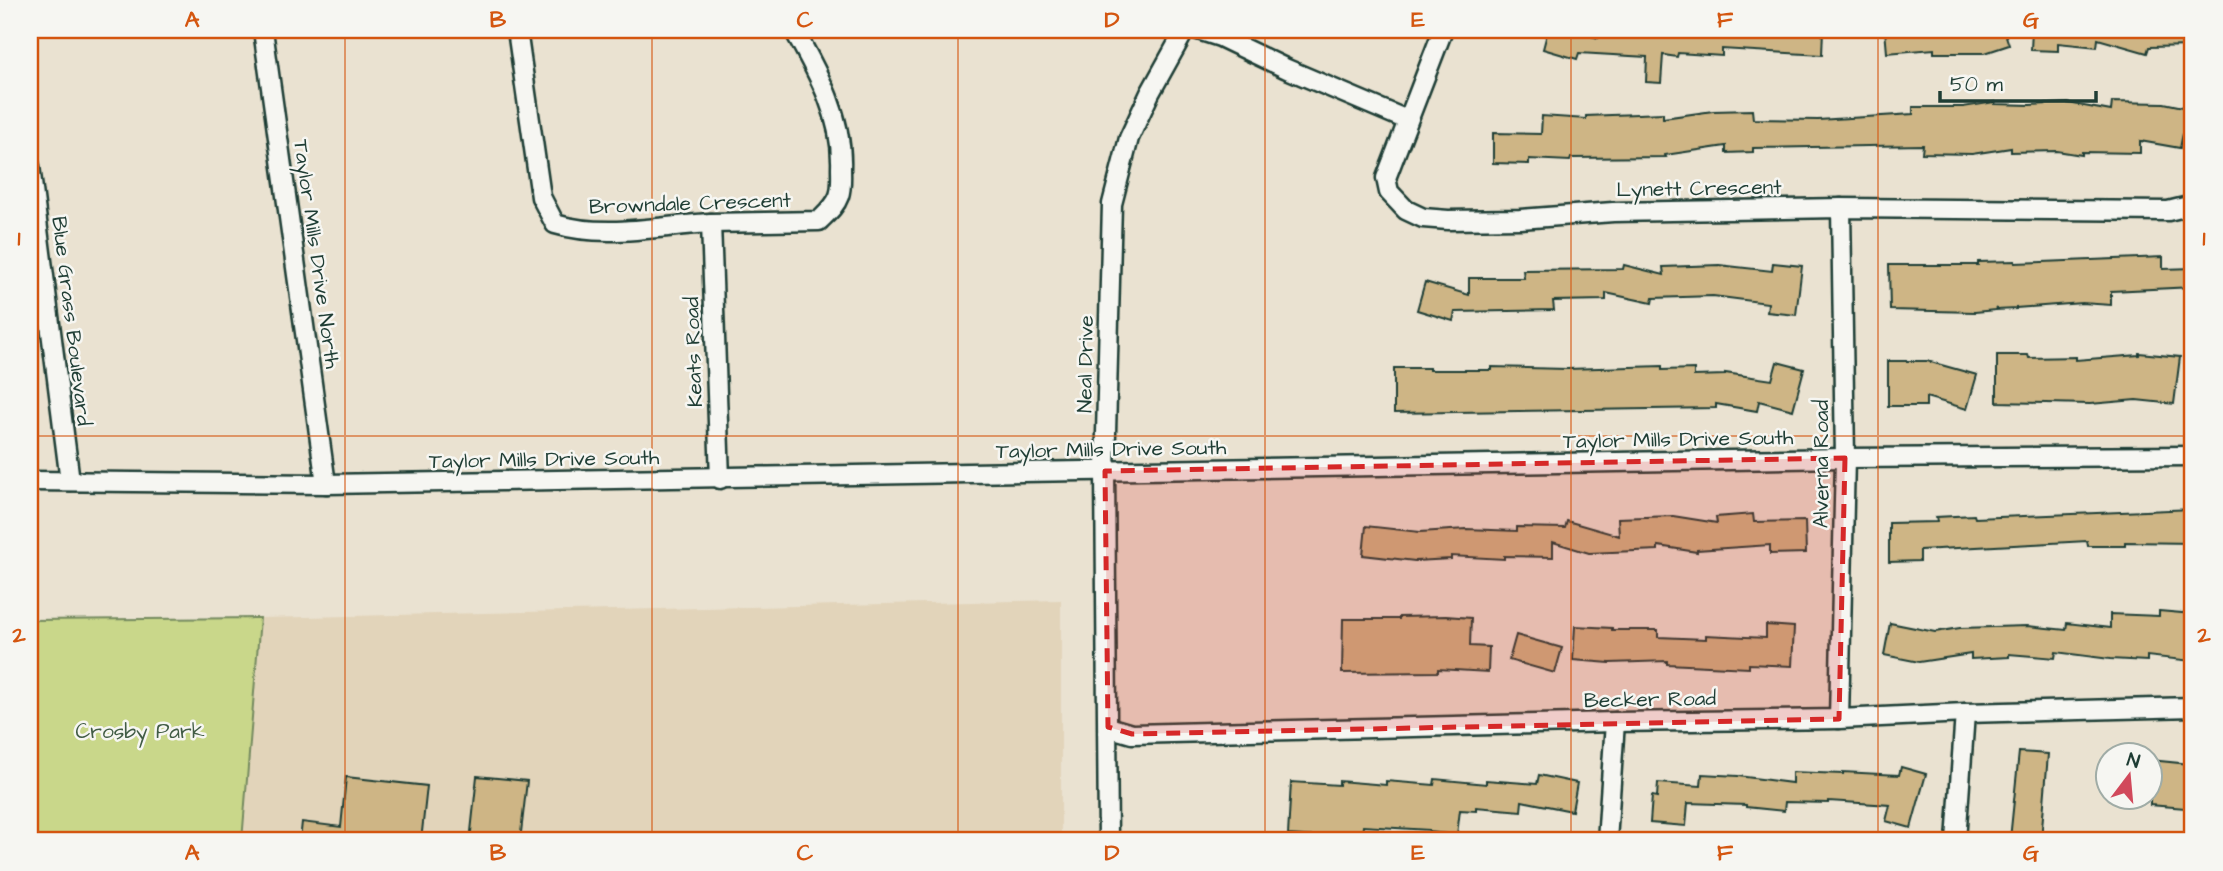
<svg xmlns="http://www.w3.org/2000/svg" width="2223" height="871" viewBox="0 0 2223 871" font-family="'Architects Daughter',sans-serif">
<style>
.built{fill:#e2d4ba}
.green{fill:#c9d78a;stroke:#748a5f;stroke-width:2}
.building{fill:#ceb585;stroke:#1f3d34;stroke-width:2}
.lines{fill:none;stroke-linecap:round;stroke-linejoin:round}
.street-casing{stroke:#1f3d34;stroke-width:23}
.street{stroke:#f6f6f2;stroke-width:18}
.marked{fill:#d62828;fill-opacity:0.2;stroke:#d62828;stroke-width:5;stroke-dasharray:14 9;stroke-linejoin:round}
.grid{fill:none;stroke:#d45610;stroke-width:2;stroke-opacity:0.55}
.labels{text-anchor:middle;stroke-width:5;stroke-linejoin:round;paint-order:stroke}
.street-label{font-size:21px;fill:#1f3d34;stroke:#f6f6f2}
.park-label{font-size:21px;fill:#415c45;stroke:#f6f6f2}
.neatline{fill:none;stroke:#d45610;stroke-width:2.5}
.grid-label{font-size:23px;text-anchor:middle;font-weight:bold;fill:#d45610}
</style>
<rect width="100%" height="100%" fill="#eae2d1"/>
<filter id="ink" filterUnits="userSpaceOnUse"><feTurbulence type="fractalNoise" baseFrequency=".0143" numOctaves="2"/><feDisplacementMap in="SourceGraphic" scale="14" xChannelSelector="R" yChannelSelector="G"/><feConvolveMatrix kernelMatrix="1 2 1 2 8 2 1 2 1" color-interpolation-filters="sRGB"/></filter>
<g filter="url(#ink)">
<polygon class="built" points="1061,600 1061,841 242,841 260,618"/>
<polygon class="green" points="260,618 242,841 30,841 30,620"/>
<g class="building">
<polygon points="1548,30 1569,30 1598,38 1598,30 1823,30 1822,55 1722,49 1722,56 1678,53 1677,57 1663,55 1661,83 1646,82 1647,57 1579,53 1577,59 1543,49"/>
<polygon points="1885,30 2004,30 2009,45 1985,53 1934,53 1934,49 1887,53"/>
<polygon points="2032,30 2193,30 2193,46 2149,47 2147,53 2098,39 2097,47 2058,43 2058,51 2031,50"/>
<polygon points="1995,102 1995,104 2030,105 2068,103 2111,111 2112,102 2164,103 2188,108 2180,148 2140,141 2140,153 2082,152 2082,155 2057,151 2011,152 2011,148 1972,154 1922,153 1923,145 1753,148 1753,152 1726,153 1726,146 1665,155 1666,157 1571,158 1570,161 1529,159 1529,164 1493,163 1493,133 1541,134 1542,116 1586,119 1586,116 1663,113 1663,118 1713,111 1752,110 1753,119 1818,120 1913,114 1913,107 1963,107"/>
<polygon points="2163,257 2163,269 2193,268 2193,287 2111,291 2111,305 2082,303 2016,308 2016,309 1996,310 1996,308 1995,310 1975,312 1890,310 1889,265 1978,265 1978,262 2015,261 2015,263"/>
<polygon points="1773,263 1802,266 1796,315 1767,312 1768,303 1713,296 1653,298 1652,303 1606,293 1606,300 1553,301 1554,310 1455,312 1453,321 1417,310 1425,282 1469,295 1469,278 1524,278 1523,270 1623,269 1624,265 1664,275 1663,267 1719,265 1772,271"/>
<polygon points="2139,353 2180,357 2174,404 2136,400 2090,404 1997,402 1997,355 2028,355 2029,358 2076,357 2076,360 2139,355"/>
<polygon points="1888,361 1927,361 1977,375 1967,409 1926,397 1926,406 1888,406"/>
<polygon points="1777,362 1804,369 1793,410 1759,401 1757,411 1716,404 1716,408 1394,413 1394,368 1429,368 1429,370 1492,370 1492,367 1567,369 1662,366 1662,370 1694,369 1694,376 1725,375 1725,373 1772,380"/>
<polygon points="2193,509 2193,543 2125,542 2125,546 2088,546 2087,541 1920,550 1920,561 1889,562 1889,523 1937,522 1936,517 1974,515 1975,518"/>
<polygon points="1753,514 1754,522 1805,521 1806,553 1770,554 1770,545 1697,550 1697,552 1658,546 1658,550 1589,553 1553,542 1553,557 1504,556 1504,559 1451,556 1451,559 1415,561 1363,555 1366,526 1420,532 1466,529 1517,531 1517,527 1565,528 1567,521 1619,536 1618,518 1673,516 1717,523 1716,517"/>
<polygon points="2159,611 2193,614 2192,661 2147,656 2147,661 2110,659 2056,652 2055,658 2009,654 2009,657 1971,659 1971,654 1919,662 1884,655 1890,623 1935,632 1960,628 2027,626 2066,630 2067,623 2110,628 2110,614 2159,616"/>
<polygon points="1446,616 1471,618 1470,646 1489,647 1488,672 1438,669 1438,672 1342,673 1343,619 1399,619 1399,617"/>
<polygon points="1766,625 1794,627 1792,666 1749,664 1749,668 1667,664 1667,661 1610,663 1573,660 1575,626 1612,628 1612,630 1658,630 1658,637 1706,639 1706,635 1766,638"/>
<polygon points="1516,635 1562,648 1555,673 1509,660"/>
<polygon points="2019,752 2048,754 2041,841 2010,839"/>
<polygon points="2150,760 2189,764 2185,808 2150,805"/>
<polygon points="1901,767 1926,774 1911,828 1886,821 1890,805 1829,801 1829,803 1785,802 1784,811 1746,807 1746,805 1688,803 1686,826 1650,823 1652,796 1657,797 1658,783 1701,786 1702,774 1738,776 1792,783 1792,772 1843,774 1843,772 1899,775"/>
<polygon points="1539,775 1577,783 1572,811 1522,801 1521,811 1476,807 1476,811 1460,810 1457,835 1429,832 1429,830 1363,826 1361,841 1335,841 1335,838 1288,835 1291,782 1339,785 1339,781 1386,785 1386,781 1434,785 1435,779 1486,784 1486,780 1537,784"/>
<polygon points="477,776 527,781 520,841 470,841"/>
<polygon points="346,777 427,786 421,841 300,841 302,822 341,827"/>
</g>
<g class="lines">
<defs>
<g id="street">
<polyline points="263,30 326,484"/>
<path d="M 517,30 L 541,197 L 555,224 C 605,239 659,226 711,223 C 747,222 783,222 819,221 C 827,213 835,207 839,196 C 842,187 841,177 841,168 C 843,117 818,73 794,30"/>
<polyline points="1198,30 1220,37 1287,69 1407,120"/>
<polyline points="1443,30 1386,178 1389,192 1406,210 1423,218 1448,220 1520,219 1613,212 1841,208 2168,211 2193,205"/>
<polyline points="30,166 70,481"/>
<polyline points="711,223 720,479"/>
<polyline points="30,481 326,484 1845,458 2193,456"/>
<polyline points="1839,719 1845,458 1841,208"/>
<polyline points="1108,727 1132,734 1615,722 1839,719 1965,713 2193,707"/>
<polyline points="1108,841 1105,471 1112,204 1129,138 1150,93 1185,30"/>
<polyline points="1607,841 1615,722"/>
<polyline points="1956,841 1965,713"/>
</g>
</defs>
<use href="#street" class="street-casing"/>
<use href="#street" class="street"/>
</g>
</g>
<path class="marked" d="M 1845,458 L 1839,719 L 1132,734 L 1108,727 L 1105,471 Z"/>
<path class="grid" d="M 345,30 L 345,841M 652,30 L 652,841M 958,30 L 958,841M 1265,30 L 1265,841M 1571,30 L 1571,841M 1878,30 L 1878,841M 30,436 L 2193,436"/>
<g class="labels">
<g class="street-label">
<text transform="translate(1699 188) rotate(-1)" y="7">Lynett Crescent</text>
<text transform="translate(690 203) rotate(-2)" y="7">Browndale Crescent</text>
<text transform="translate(317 254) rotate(82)" y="7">Taylor Mills Drive North</text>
<text transform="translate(72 321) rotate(83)" y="7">Blue Grass Boulevard</text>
<text transform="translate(693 352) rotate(-92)" y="7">Keats Road</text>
<text transform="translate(1085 364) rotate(-89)" y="7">Neal Drive</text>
<text transform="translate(1678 439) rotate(-1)" y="7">Taylor Mills Drive South</text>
<text transform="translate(1111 449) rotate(-1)" y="7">Taylor Mills Drive South</text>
<text transform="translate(544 459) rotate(-1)" y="7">Taylor Mills Drive South</text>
<text transform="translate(1821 464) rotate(-90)" y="7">Alverna Road</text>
<text transform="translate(1650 699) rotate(-1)" y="7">Becker Road</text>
</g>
<g class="park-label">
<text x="140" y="738">Crosby Park</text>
</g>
</g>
<rect width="2223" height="871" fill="none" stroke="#f6f6f2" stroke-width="77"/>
<g transform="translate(2129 776) rotate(16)"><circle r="33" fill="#f6f6f2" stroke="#a0aca6" stroke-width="2"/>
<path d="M0-5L12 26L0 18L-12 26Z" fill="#d1495b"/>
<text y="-10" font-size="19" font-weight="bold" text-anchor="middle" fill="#1f3d34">N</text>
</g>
<path d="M1940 91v10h156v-10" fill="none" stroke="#1f3d34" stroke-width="3.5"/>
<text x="1950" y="91" font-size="21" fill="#1f3d34" stroke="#f6f6f2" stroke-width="5" paint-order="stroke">50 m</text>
<rect x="38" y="38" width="2146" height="794" class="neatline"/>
<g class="grid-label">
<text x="192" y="27">A</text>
<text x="498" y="27">B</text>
<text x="805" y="27">C</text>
<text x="1112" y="27">D</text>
<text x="1418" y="27">E</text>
<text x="1725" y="27">F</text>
<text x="2031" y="27">G</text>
<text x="19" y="245">1</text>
<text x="2204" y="245">1</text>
<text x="19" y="642">2</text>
<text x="2204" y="642">2</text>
<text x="192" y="860">A</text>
<text x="498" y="860">B</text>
<text x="805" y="860">C</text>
<text x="1112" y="860">D</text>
<text x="1418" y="860">E</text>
<text x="1725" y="860">F</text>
<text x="2031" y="860">G</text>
</g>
</svg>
